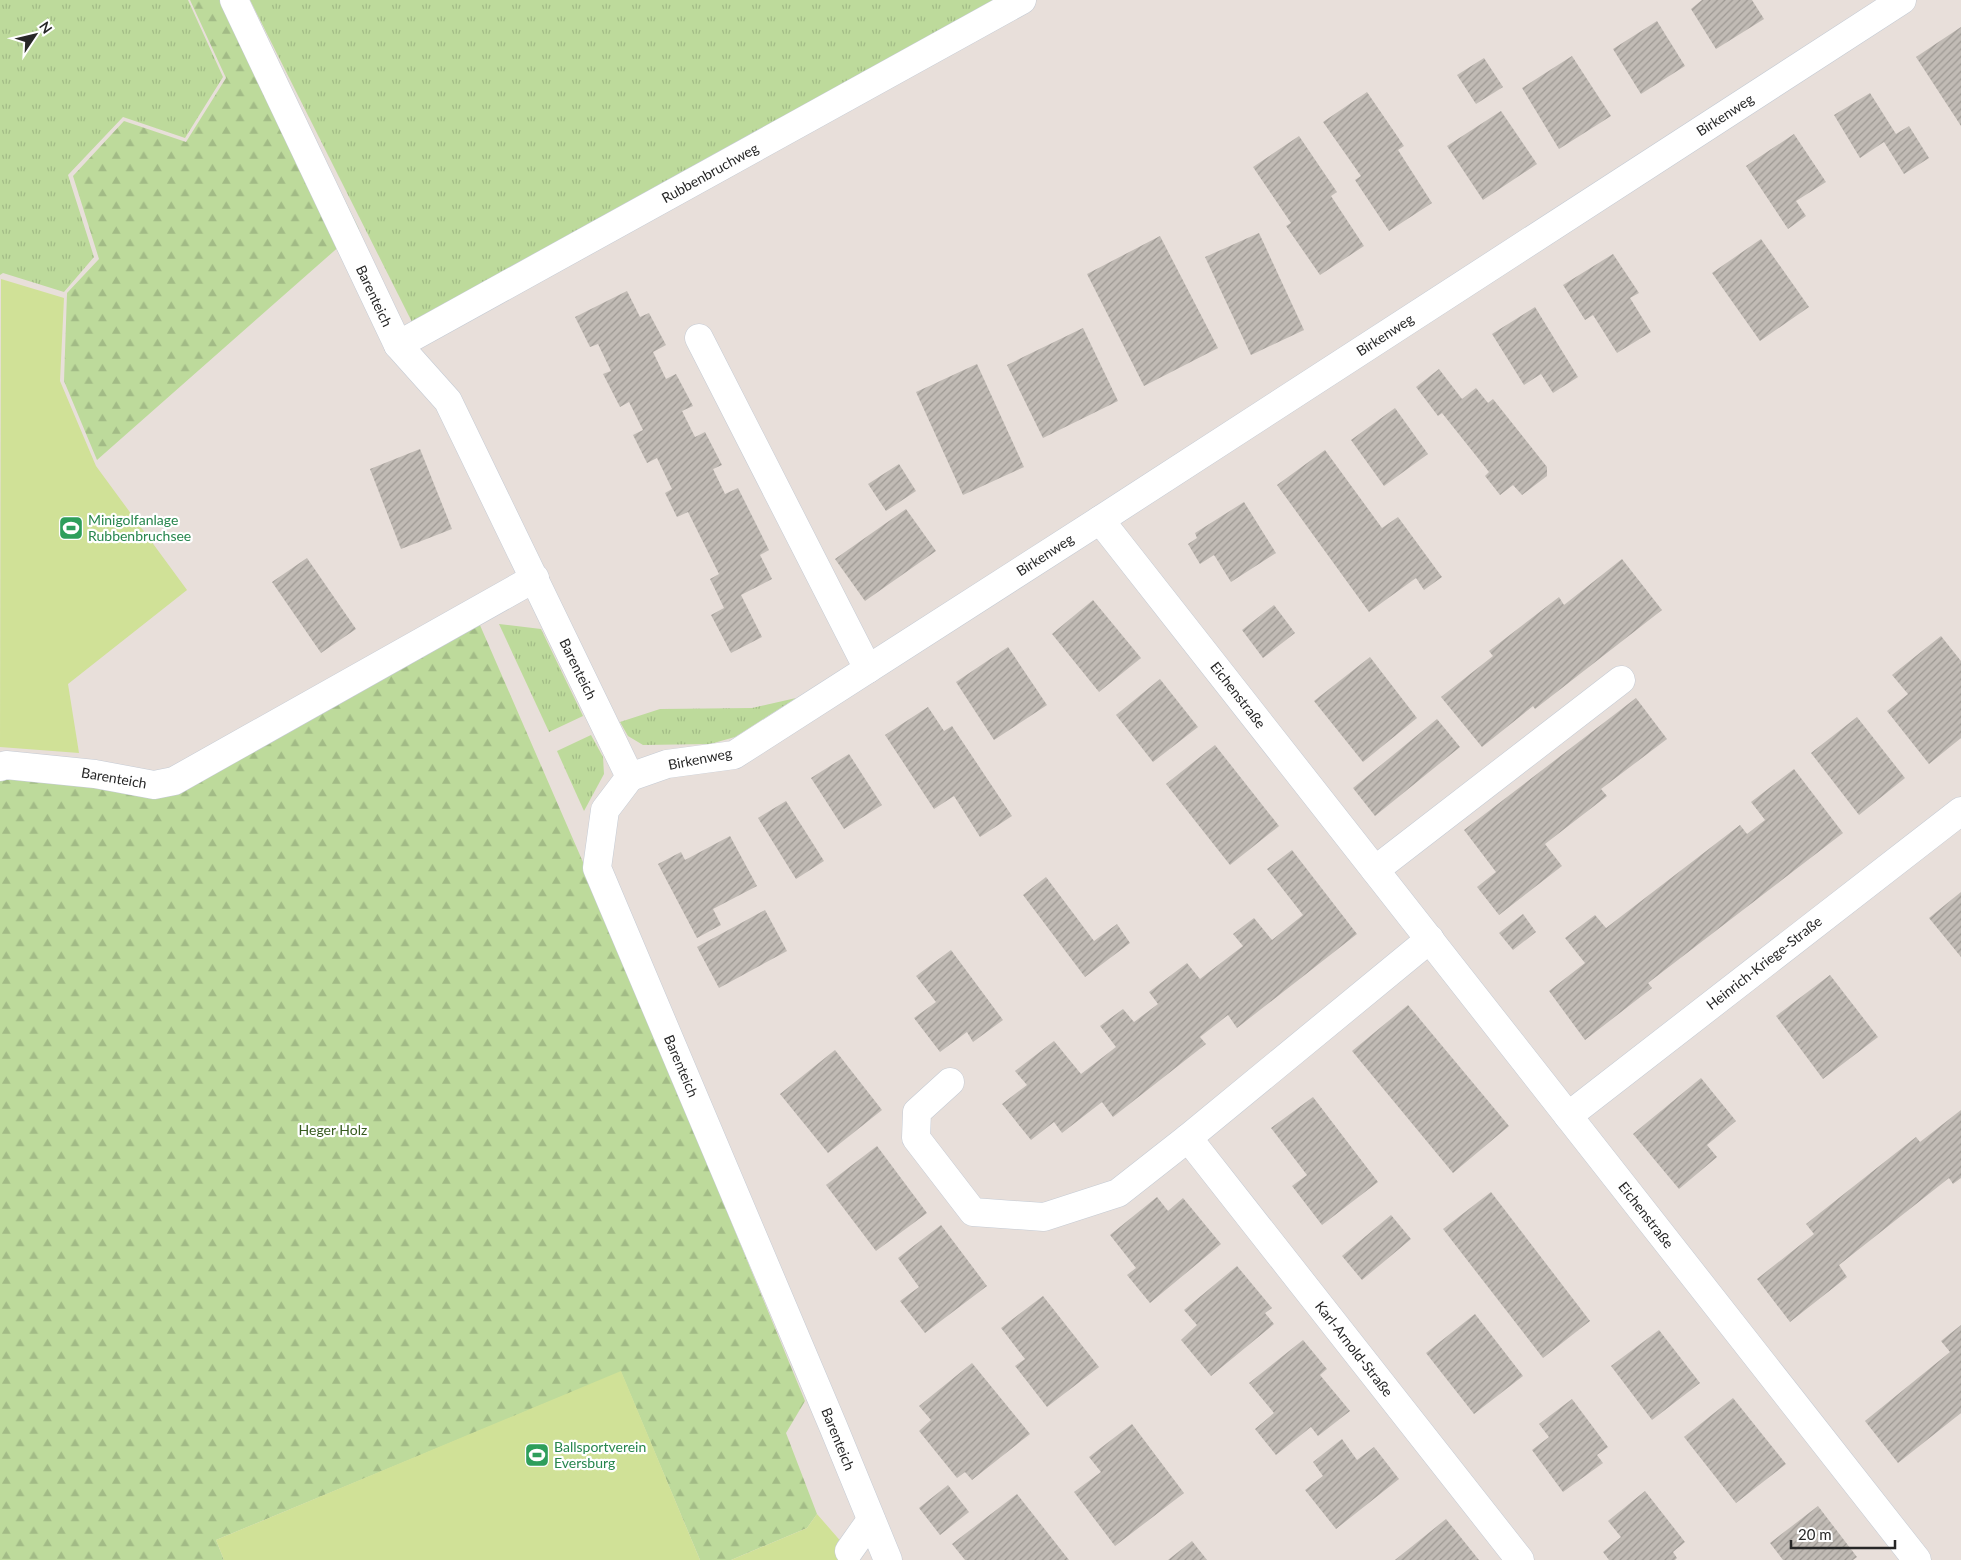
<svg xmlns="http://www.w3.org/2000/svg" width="1961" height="1560" viewBox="0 0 1961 1560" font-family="Lato,sans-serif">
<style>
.grass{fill:url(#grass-tufts)}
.forest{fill:url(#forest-firs)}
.pitch{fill:#d0e197}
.building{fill:url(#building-hatch)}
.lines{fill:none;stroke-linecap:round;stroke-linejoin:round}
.minor-casing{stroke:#c5cbd4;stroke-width:29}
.minor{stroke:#fff;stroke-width:28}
.labels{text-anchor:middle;stroke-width:4.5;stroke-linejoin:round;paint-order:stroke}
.street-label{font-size:14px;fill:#272727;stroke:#fff}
.leisure-label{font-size:14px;fill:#27864d;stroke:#fff;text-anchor:start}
.park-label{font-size:14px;fill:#385c20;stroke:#fff}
</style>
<defs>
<pattern id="grass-tufts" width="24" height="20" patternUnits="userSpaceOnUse" patternTransform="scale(1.25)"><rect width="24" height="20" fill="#bdda9b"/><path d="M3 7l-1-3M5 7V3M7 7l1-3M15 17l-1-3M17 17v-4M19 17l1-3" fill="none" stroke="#a2bb86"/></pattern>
<pattern id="forest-firs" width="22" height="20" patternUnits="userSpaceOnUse" patternTransform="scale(1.25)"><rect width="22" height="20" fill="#bdda9b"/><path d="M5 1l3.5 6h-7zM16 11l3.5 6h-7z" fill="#a2bb86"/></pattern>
<pattern id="building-hatch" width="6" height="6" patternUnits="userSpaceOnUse" patternTransform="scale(1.25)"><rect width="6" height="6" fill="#c1bbb5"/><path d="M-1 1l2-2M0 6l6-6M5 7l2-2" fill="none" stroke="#9d9893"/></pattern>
</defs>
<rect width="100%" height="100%" fill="#e8dfda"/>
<g class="grass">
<polygon points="0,0 188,0 223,77 185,138 123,117 68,175 94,257 64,292 3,273 0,275"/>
<polygon points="250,0 994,0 412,322"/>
<polygon points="499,624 541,629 583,716 549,732"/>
<polygon points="796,698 735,737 710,744 643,745 628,736 620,722 660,709 752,708"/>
<polygon points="591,735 603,757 604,774 584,811 557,751"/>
</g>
<g class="forest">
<polygon points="190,0 245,0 359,229 97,460 64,381 67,293 99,259 73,176 124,121 186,142 226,78"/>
<polygon points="476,616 586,869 805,1401 786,1433 817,1514 807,1528 731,1560 700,1560 621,1372 216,1540 224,1560 0,1560 0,781 11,778 159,796"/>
</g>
<g class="pitch">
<polygon points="1,279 64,298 60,381 96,466 187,590 68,684 79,753 0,747"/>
<polygon points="621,1371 700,1560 224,1560 216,1540"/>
<polygon points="817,1514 857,1560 731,1560 807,1528"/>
</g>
<g class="building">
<polygon points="1702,0 1752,0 1764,19 1716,49 1691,9"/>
<polygon points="1657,21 1685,66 1641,94 1613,49"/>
<polygon points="1961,27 1961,126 1916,57"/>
<polygon points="1572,56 1611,116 1559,149 1522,88"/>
<polygon points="1484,58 1503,87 1476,104 1457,75"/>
<polygon points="1367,92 1404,146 1398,150 1432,203 1389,231 1355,180 1361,176 1323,122"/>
<polygon points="1870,93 1896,134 1909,126 1929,158 1904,174 1884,142 1860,158 1834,115"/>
<polygon points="1501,111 1537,164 1483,200 1447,146"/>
<polygon points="1794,134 1826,182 1796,201 1806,216 1788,229 1746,166"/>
<polygon points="1299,136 1337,192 1331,196 1364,246 1320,275 1286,226 1291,223 1253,167"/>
<polygon points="1259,233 1304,330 1251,355 1205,257"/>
<polygon points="1160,236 1218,348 1144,386 1087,274"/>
<polygon points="1761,239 1809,307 1760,341 1712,273"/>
<polygon points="1613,254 1639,293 1630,298 1651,332 1617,353 1593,315 1585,320 1563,285"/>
<polygon points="627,291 640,317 649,313 666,345 653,352 666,379 676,374 693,406 682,411 695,437 705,432 722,465 713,469 725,494 738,488 769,550 760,555 772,579 741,595 762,637 731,653 711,615 724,608 710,579 719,574 688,512 677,517 665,493 672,489 657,458 647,463 633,435 643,430 629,402 620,407 603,374 611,371 598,344 590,347 575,317"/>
<polygon points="1535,307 1578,377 1553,393 1541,374 1524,385 1492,334"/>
<polygon points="1083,328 1118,401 1043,438 1007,365"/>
<polygon points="977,364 1024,467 963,495 916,392"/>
<polygon points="1439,369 1462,399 1476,388 1488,403 1493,399 1547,467 1547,476 1522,495 1513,485 1500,495 1485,476 1489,472 1442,413 1438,416 1416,387"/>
<polygon points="1395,408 1428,454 1384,486 1351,440"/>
<polygon points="420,449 452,529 401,549 370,469"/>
<polygon points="1325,450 1382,528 1398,517 1442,577 1424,590 1416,578 1369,612 1277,485"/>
<polygon points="899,464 916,491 886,511 868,484"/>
<polygon points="1244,502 1276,553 1231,582 1214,555 1200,564 1188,544 1197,538 1195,533"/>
<polygon points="906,509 936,551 865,601 835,559"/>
<polygon points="307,558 356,629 321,653 272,582"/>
<polygon points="1622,559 1662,610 1535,709 1533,706 1482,747 1441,697 1493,656 1489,651 1559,597 1564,605"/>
<polygon points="1093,600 1141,658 1099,692 1052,634"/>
<polygon points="1274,605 1295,633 1263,658 1242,630"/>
<polygon points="1941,636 1961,661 1961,738 1929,764 1887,711 1908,694 1892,675"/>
<polygon points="1008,647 1047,705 994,740 956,682"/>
<polygon points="1370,657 1417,718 1363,762 1314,701"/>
<polygon points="1160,679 1198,727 1153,762 1116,715"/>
<polygon points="1636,698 1667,739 1601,789 1607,796 1545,844 1562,866 1499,915 1477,887 1496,872 1464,830"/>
<polygon points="928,707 944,731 952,726 1012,816 980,837 954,796 934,809 885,735"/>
<polygon points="1857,717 1905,778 1859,815 1811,753"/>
<polygon points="1437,719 1460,747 1375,816 1353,788"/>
<polygon points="1215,745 1279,826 1230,865 1166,784"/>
<polygon points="849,754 882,805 844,829 811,778"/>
<polygon points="1794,769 1843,833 1648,983 1652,988 1585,1040 1549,991 1585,963 1565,938 1595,915 1606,928 1740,825 1747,834 1765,820 1751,802"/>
<polygon points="786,801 824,861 796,879 758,818"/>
<polygon points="730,836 757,886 713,909 721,925 697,938 658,864 681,852 685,860"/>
<polygon points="1292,850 1357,934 1237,1028 1228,1015 1200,1037 1206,1044 1113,1117 1102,1102 1062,1133 1054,1122 1031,1140 1002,1104 1027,1085 1015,1071 1054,1041 1081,1074 1116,1047 1100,1026 1123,1009 1134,1022 1158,1004 1149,992 1187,963 1200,979 1243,946 1233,934 1254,918 1272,940 1303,915 1267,869"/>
<polygon points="1046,877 1094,941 1117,924 1130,943 1085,977 1023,895"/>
<polygon points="1961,892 1961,957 1929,918"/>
<polygon points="765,910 787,951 719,988 697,947"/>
<polygon points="1523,914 1536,932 1513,950 1499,933"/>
<polygon points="951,950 1003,1020 973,1042 967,1032 940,1052 914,1018 936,1002 916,976"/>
<polygon points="1830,975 1878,1037 1823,1079 1776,1016"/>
<polygon points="1408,1005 1509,1126 1453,1173 1352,1051"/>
<polygon points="835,1050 882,1110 828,1153 780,1094"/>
<polygon points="1701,1078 1736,1121 1707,1145 1717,1157 1679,1189 1633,1134"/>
<polygon points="1313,1097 1378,1182 1322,1225 1292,1186 1307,1175 1271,1128"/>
<polygon points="1961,1110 1961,1178 1953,1184 1949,1178 1839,1265 1847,1277 1790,1322 1757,1279 1814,1234 1806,1224 1916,1137 1920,1142"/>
<polygon points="877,1146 927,1213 876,1251 826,1185"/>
<polygon points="1491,1192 1590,1321 1543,1358 1443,1229"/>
<polygon points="1157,1197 1168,1211 1183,1198 1221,1244 1150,1303 1127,1275 1136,1268 1110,1235"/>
<polygon points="1391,1215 1411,1239 1362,1280 1342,1256"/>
<polygon points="941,1225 987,1286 925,1333 900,1301 919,1287 898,1258"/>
<polygon points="1237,1266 1272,1308 1265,1313 1274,1324 1211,1376 1181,1340 1197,1325 1184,1310"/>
<polygon points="1043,1296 1099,1367 1047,1407 1015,1366 1025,1359 1001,1328"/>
<polygon points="1475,1314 1523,1376 1474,1414 1426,1353"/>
<polygon points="1961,1325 1961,1413 1898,1463 1865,1421 1950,1352 1941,1341"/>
<polygon points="1659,1330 1700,1383 1652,1420 1611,1366"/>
<polygon points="1303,1340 1327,1369 1320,1375 1350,1411 1318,1436 1311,1427 1276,1455 1255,1429 1274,1413 1249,1383"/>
<polygon points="972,1363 1030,1434 972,1480 965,1472 957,1478 919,1431 931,1420 919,1406"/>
<polygon points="1733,1398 1786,1464 1736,1503 1684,1437"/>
<polygon points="1572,1399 1608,1447 1597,1455 1603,1463 1563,1492 1532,1450 1549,1437 1539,1424"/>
<polygon points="1132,1424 1184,1493 1115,1546 1074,1492 1101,1472 1089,1457"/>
<polygon points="1342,1439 1357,1460 1374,1447 1399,1479 1336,1529 1305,1490 1323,1476 1313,1462"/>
<polygon points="948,1485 969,1512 940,1535 919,1508"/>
<polygon points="1645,1491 1685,1542 1673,1552 1677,1558 1675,1560 1609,1560 1603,1552 1621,1537 1608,1521"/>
<polygon points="1017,1494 1069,1560 965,1560 952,1544"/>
<polygon points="1818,1506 1857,1557 1853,1560 1783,1560 1770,1543"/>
<polygon points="1446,1519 1479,1560 1395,1560"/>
<polygon points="1192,1541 1207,1560 1168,1560"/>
</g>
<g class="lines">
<defs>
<g id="minor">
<polyline points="234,0 398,345 448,401 630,777 605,810 597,868 833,1426 888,1560"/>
<polyline points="699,338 868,669"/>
<polyline points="398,345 1022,0"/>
<polyline points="1100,520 1917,1560"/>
<polyline points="0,767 6,765 95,774 154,785 174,781 535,578"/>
<polyline points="630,777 667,764 734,755 1100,520 1902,0"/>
<polyline points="1375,870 1621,680"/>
<polyline points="950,1082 917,1112 916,1138 973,1212 1044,1217 1118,1193 1188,1138 1430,939"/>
<polyline points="1568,1116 1961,811"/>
<polyline points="1188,1138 1520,1560"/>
<polyline points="849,1551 871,1520"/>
</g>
</defs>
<use href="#minor" class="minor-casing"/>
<use href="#minor" class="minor"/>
</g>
<defs>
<symbol id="stadium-square" viewBox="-11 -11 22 22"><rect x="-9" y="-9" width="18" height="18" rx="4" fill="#2e9e5b" stroke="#fff"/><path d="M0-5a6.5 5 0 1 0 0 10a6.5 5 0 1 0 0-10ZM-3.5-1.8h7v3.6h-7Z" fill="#fff"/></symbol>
</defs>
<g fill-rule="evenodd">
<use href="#stadium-square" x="57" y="514" width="28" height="28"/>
<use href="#stadium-square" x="523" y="1441" width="28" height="28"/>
</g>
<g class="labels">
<g class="street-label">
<text transform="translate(1725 115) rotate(-33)" y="5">Birkenweg</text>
<text transform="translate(710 173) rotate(-29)" y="5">Rubbenbruchweg</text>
<text transform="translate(374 296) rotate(65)" y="5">Barenteich</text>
<text transform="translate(1385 335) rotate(-33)" y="5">Birkenweg</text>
<text transform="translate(1045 555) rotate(-33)" y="5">Birkenweg</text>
<text transform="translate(578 669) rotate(64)" y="5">Barenteich</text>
<text transform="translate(1238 695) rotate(52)" y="5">Eichenstraße</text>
<text transform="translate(700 759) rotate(-11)" y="5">Birkenweg</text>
<text transform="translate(114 778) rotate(10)" y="5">Barenteich</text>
<text transform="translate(1764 963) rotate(-38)" y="5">Heinrich-Kriege-Straße</text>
<text transform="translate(681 1066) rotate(67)" y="5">Barenteich</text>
<text transform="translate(1646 1215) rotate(52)" y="5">Eichenstraße</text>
<text transform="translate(1354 1349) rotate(52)" y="5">Karl-Arnold-Straße</text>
<text transform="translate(838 1439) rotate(68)" y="5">Barenteich</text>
</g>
<g class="leisure-label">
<text x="88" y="525">Minigolfanlage<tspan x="88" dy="16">Rubbenbruchsee</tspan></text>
<text x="554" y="1452">Ballsportverein<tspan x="554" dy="16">Eversburg</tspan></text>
</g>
<g class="park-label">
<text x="333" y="1135">Heger Holz</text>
</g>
</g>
<g transform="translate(35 35) rotate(55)" stroke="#ffffff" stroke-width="4" paint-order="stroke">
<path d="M0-4L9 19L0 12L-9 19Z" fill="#272727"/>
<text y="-8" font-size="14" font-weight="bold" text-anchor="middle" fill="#272727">N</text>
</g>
<path d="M1791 1540v8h104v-8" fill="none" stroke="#272727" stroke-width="2.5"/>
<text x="1798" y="1540" font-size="15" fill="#272727" stroke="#ffffff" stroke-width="4" paint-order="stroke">20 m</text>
</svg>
